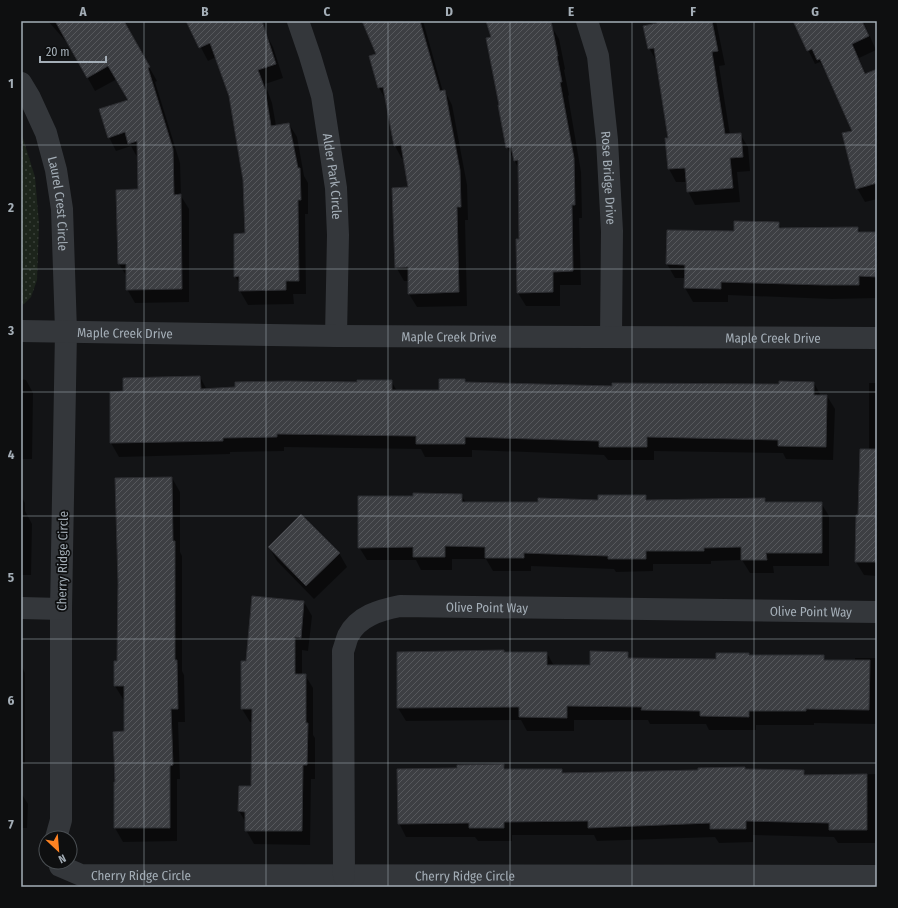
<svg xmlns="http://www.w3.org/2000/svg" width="898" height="908" viewBox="0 0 898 908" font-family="'Fira Sans Condensed',sans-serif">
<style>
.grass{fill:url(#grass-dots)}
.shadow{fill:#0007}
.building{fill:url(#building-hatch);stroke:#2d2e32}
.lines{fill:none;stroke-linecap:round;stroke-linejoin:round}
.minor{stroke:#34373b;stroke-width:22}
.grid{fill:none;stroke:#a4aeb7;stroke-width:1;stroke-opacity:0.55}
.labels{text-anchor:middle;stroke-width:3.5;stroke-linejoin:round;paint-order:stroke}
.street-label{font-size:13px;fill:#a4aeb7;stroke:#0e0f10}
.neatline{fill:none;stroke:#a4aeb7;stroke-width:1.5}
.grid-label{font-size:13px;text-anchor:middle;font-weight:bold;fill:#a4aeb7}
</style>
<defs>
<pattern id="grass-dots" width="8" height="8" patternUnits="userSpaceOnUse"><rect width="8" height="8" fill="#1c241b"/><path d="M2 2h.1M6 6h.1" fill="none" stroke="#3a413a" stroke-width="1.8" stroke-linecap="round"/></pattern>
<pattern id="building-hatch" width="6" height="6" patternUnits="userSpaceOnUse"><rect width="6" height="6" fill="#3d3f43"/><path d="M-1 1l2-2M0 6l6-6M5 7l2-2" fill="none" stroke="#56585c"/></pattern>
</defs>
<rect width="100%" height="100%" fill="#131416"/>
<polygon class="grass" points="21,132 35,177 39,224 37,280 31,297 24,304 21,305"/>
<g class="shadow">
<polygon points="48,21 123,21 157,81 155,82 180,163 181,196 189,209 189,302 135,303 127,289 127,277 119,264 139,190 138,156 137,157 131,146 116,151 109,137 129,100 117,79 95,91 70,46"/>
<polygon points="195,21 259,21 273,47 283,78 265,84 272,103 276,126 289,124 297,137 304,176 308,183 308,214 305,214 306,294 293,294 294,304 248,305 240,291 240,284 235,276 246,234 244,180 229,96 216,57 208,61 189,25"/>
<polygon points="363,21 423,21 443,92 445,91 452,105 467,185 468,220 465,220 467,306 417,307 409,294 409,281 404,281 396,267 409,188 404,159 402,159 395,146 386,100 379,88 378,54"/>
<polygon points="487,21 550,21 553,29 559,39 565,69 564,70 569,95 568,96 581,172 582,218 579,218 581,285 560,285 560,306 526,306 518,293 520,240 519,169 507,147 492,38"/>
<polygon points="657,21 716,21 725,65 719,66 730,135 740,134 748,147 750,171 737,172 740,202 695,205 688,191 687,182 676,182 669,169 669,139 657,62 649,48 658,24"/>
<polygon points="794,21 863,21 876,50 859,58 866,75 877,70 877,199 865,202 857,188 853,131 827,72 826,73 820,62 815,64"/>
<polygon points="778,223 782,229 858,228 861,233 877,233 877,298 832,299 728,295 728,302 693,302 685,288 686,278 675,278 667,264 668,231 735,232"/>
<polygon points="200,377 207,390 391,381 397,391 440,391 464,380 466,383 613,387 814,383 821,396 827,396 835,409 833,460 786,459 783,453 654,451 654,460 608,460 604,455 472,450 472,457 425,457 421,449 284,447 284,451 230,452 230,454 119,457 111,443 111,393 124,392"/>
<polygon points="21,379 26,380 33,393 32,459 21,459"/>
<polygon points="869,383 877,383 877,576 864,575 856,562 859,516 869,450"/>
<polygon points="172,478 180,492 180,552 182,556 182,671 184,675 185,722 178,722 180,779 177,779 177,841 123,842 115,828 125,732 125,699 123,699 115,686 118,662"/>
<polygon points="461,495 466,503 599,501 645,496 648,501 765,499 767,503 821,503 829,516 829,566 773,566 774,573 750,573 742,560 711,561 711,564 653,564 653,571 616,572 614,569 531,566 531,571 493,571 486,559 452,559 452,570 421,570 416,560 367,560 359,547 414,496"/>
<polygon points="21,496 25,503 25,511 32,524 31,575 21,575"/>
<polygon points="269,547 339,553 347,567 314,599 277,561"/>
<polygon points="304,602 312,616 308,651 302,650 302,675 305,675 313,688 313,735 315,738 315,779 311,779 310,845 254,844 246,830 246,823 239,811 252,787 253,722 250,722 242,709 247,662"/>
<polygon points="504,653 547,653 554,666 591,666 627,653 630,659 717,660 749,654 750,656 823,656 826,662 855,662 855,658 877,658 877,724 814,723 814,725 756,725 756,730 709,730 706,724 650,724 648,720 574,720 574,731 527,731 521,720 406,721 398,708"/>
<polygon points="21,665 25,673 25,763 21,764"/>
<polygon points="504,765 506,770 561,770 563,774 746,770 803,771 806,776 877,774 877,841 875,841 875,843 838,843 834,837 753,835 753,842 719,843 715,837 597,841 594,835 512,835 512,841 478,841 475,837 406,837 399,823 458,769"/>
<polygon points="21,793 28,804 27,828 21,828"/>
</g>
<g class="building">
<polygon points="55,21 124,21 150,67 148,68 173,149 174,195 181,194 182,289 126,290 126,264 118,264 116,190 138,189 137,141 128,144 125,132 108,138 99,109 128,100 108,66 87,78"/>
<polygon points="186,21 262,21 276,64 258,70 265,89 271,126 289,123 298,168 300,168 301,200 298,200 299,281 286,281 286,290 239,291 239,276 234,277 234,234 245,233 243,180 229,96 210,43 199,48"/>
<polygon points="362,21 420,21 440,91 445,90 460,170 461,207 457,207 459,292 408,294 408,267 395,268 392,188 408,187 401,145 394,146 383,87 378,88 369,56 376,54"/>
<polygon points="486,21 551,21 558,56 557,56 562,82 560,82 574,158 575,205 572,205 573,271 553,272 553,292 517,293 516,239 519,239 518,160 514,161 511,147 506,148 498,105 499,105 486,38 491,37"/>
<polygon points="656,21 712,21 718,51 712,52 725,134 741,133 743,157 730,158 733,188 687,192 685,168 668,169 665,138 668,138 654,48 648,49 643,26 657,23"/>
<polygon points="793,21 862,21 869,36 852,44 865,74 877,69 877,183 856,189 842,133 852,131 820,59 817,60 812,49 807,51"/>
<polygon points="734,221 779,222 779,228 858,227 858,232 877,232 877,277 859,276 859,285 824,285 721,282 721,289 684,288 685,265 666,264 667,230 734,231"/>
<polygon points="200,376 201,389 235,387 235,382 286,381 357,382 357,380 392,380 392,390 439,390 439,379 465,379 465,382 612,386 612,383 779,384 779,381 814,382 814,395 827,395 826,447 778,446 778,440 647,437 647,447 599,447 599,441 465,437 465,444 416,444 416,436 277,434 277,437 223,438 223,441 110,443 110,392 123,391 123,378"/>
<polygon points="860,449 877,449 877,562 855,562 856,515 858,515"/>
<polygon points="172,477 173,541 175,541 175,660 177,660 178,709 171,709 173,765 170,766 170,828 114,828 114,782 115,782 113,732 124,731 124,686 114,686 114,661 117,661 118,583 115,478"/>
<polygon points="413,493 462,494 462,502 538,502 538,498 598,500 598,495 646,495 646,500 765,498 765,502 822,502 822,553 766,553 767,560 741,560 741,547 704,548 704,551 646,551 646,559 608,559 608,556 524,553 524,558 485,558 485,547 445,546 445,557 413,557 413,547 358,548 358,496 413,496"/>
<polygon points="301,514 340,553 306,586 268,547"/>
<polygon points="252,596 304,601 301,638 295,637 295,674 306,674 306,723 308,723 307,765 303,765 302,831 245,831 245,812 238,811 239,786 251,786 252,709 241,709 241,661 246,661"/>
<polygon points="504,650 504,652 547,652 547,665 590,665 590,651 628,652 628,658 716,659 716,653 749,653 749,655 824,655 824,660 870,660 869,710 806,709 806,711 749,711 749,717 700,716 700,711 641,710 642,707 567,706 567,718 519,717 519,707 397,708 397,652"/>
<polygon points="504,764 504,769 562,769 562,773 698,770 698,768 745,767 745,769 804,770 804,775 867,774 867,830 829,830 829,823 746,821 746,829 710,829 710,823 588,828 588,821 504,822 504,828 469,828 469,823 398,824 397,769 457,768 457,765"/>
</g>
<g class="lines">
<g class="minor">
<path id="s1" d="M 298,21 L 310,56 L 322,96 L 336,188 L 338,235 L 336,336"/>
<path id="s2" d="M 587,21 L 598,56 L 607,140 L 612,231 L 611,337"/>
<path id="s3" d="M 21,83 L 30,98 L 46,133 L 56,170 L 62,209 L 66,331 L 61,609 L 61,820 L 56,838"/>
<path id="s4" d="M 21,331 L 336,336 L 877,338"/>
<polyline points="21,608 61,609"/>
<path id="s5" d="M 59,862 L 60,866 L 81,875 L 877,876"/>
<path id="s6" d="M 344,876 L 343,651 C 345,646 346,641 348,636 C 358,616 380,610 400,606 L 877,612"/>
</g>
</g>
<path class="grid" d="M 144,21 L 144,887M 266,21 L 266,887M 388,21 L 388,887M 510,21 L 510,887M 632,21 L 632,887M 754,21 L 754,887M 21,145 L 877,145M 21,269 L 877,269M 21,392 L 877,392M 21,516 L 877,516M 21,639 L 877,639M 21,763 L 877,763"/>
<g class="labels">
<g class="street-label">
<text dy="5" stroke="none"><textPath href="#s1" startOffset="160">Alder Park Circle</textPath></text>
<text dy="5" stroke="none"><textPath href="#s2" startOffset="159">Rose Bridge Drive</textPath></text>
<text dy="5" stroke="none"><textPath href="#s3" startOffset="128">Laurel Crest Circle</textPath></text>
<text dy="5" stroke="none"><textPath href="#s4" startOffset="104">Maple Creek Drive</textPath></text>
<text dy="5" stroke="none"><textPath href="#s4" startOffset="428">Maple Creek Drive</textPath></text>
<text dy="5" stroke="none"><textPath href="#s4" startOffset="752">Maple Creek Drive</textPath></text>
<text transform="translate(62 561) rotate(-89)" y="5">Cherry Ridge Circle</text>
<text dy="5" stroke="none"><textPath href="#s6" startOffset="390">Olive Point Way</textPath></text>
<text dy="5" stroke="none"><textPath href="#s6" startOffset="714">Olive Point Way</textPath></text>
<text dy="5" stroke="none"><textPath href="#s5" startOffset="87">Cherry Ridge Circle</textPath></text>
<text dy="5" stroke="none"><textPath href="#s5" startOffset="411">Cherry Ridge Circle</textPath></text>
</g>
</g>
<rect width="898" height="908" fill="none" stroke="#0e0f10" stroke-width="44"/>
<g transform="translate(58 850) rotate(154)"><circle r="19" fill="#0e0f10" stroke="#4a4f53"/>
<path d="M0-3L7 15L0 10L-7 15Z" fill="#ff8322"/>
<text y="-6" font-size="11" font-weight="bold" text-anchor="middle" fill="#a4aeb7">N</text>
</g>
<path d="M40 56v6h66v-6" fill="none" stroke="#a4aeb7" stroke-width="2"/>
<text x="46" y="56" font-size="12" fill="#a4aeb7" stroke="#0e0f10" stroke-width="3" paint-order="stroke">20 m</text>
<rect x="22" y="22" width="854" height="864" class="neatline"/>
<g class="grid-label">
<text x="83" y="16">A</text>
<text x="205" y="16">B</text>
<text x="327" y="16">C</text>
<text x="449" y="16">D</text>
<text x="571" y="16">E</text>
<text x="693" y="16">F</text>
<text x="815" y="16">G</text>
<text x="11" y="88">1</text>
<text x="11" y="212">2</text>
<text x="11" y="335">3</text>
<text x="11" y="459">4</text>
<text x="11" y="582">5</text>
<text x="11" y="705">6</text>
<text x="11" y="829">7</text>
</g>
</svg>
